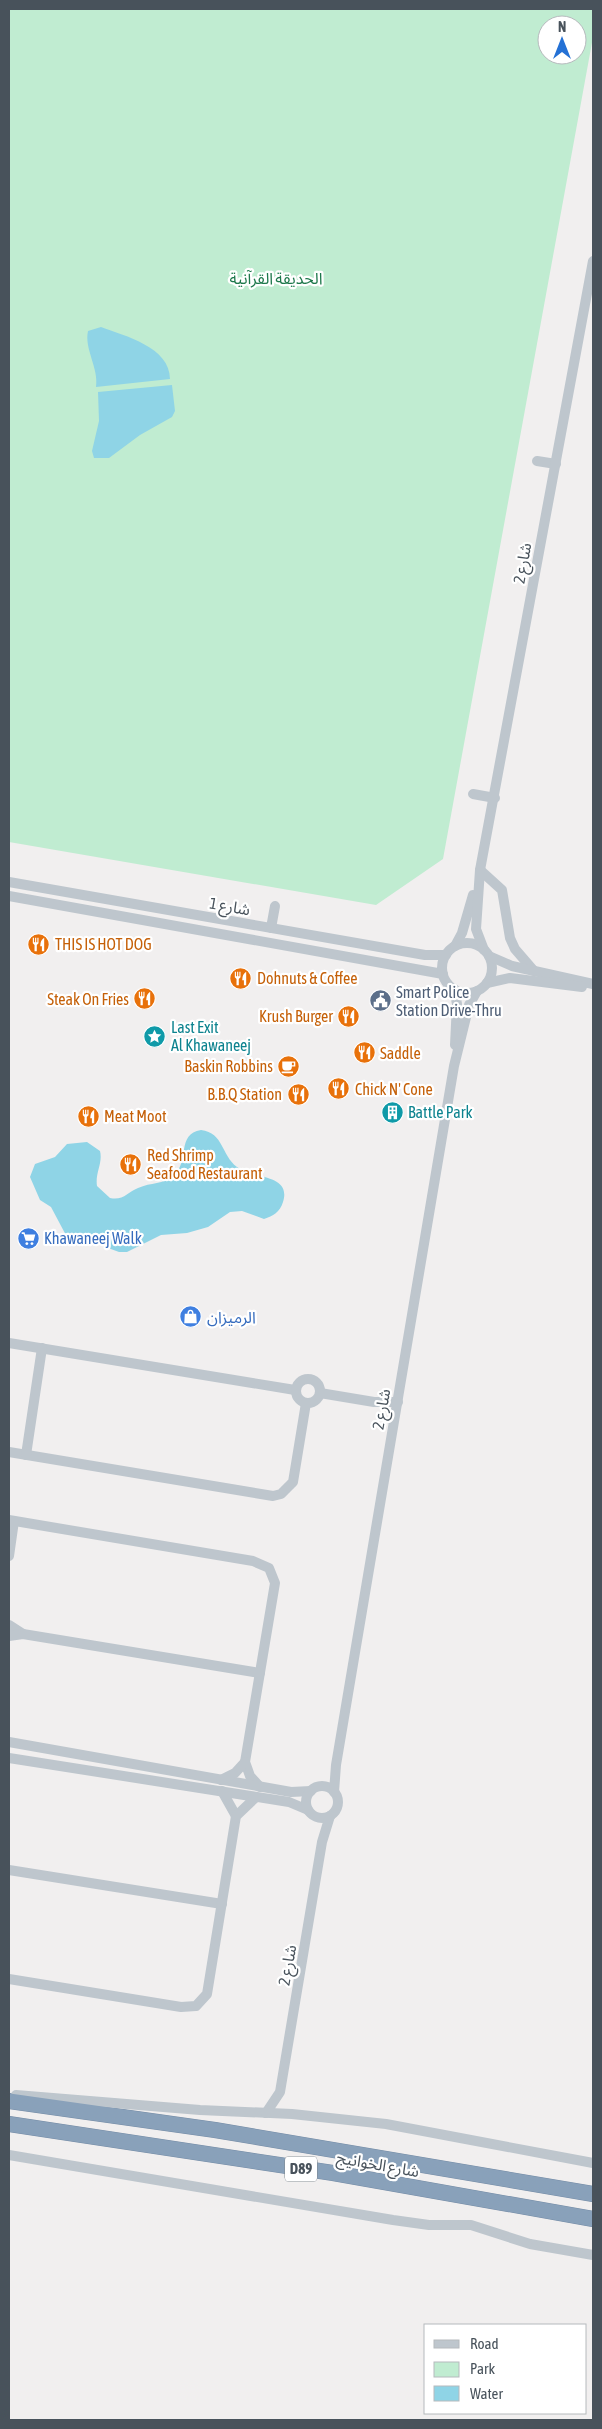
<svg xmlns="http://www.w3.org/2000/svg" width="602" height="2429" viewBox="0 0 602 2429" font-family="'Asap Condensed','Noto Sans Arabic',sans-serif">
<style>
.green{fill:#c0ecd1;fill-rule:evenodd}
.water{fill:#8fd4e6}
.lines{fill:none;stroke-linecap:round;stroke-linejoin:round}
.highway-casing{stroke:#758ca6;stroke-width:16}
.minor{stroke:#bec6cd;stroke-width:10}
.highway{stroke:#89a1ba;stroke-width:15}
.labels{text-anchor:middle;stroke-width:4.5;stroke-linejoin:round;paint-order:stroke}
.shield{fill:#fff;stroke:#7f868c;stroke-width:1}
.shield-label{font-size:15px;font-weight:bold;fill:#48525b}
.park-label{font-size:16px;fill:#1d784b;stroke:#fff}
.street-label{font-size:16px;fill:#48525b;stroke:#fff}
.food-label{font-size:16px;fill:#c56008;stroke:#fff;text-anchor:start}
.service-label{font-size:16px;fill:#4e5e75;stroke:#fff;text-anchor:start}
.culture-label{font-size:16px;fill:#0d838f;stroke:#fff;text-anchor:start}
.shop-label{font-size:16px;fill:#366cbe;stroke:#fff;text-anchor:start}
</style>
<rect width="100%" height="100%" fill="#f1efef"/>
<path class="green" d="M 9,9 L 593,9 L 593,37 L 443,859 L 376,905 L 9,842 ZM 547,25 L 577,25 L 577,55 L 547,55 Z"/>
<g class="water">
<path d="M 101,327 C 125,336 170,347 170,379 L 96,387 C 99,368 84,349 88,331 Z"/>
<polygon points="172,385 175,411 172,417 140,435 109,458 94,458 92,451 99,421 98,392"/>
<path d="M 201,1130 C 224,1133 221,1155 237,1167 C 251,1179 292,1173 283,1202 C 280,1212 273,1216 264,1219 L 242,1211 L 230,1212 L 208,1227 L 187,1233 L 161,1235 L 127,1252 L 119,1252 L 100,1245 L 73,1244 L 68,1239 L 51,1207 L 40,1200 L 30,1177 L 35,1164 L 55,1157 L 67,1144 L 87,1142 L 100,1151 C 103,1163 95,1173 97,1186 L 110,1198 C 123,1201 128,1192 138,1188 C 151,1182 163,1185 174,1175 C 190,1161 176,1134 201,1130 Z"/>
</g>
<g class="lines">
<defs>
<g id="highway">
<polyline points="9,2101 215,2130 593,2194"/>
<polyline points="9,2124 333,2173 593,2219"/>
</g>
</defs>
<use href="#highway" class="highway-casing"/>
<g class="minor">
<polyline points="537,461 556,464"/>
<polyline points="473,794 495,798"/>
<polyline points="480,870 502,890 510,938 515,949 534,971"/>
<polyline points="9,882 425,955 446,955"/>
<polyline points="9,896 443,974"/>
<polyline points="271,928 275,906"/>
<circle cx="467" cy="968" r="25"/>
<polyline points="455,946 462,933 473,895"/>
<polyline points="484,950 476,929 480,870 593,261"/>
<polyline points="489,956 512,966 593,984"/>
<polyline points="487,983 510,978 582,987"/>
<polyline points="454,989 457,1004 455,1045"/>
<polyline points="9,1343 295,1390"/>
<circle cx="308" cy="1391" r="12"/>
<polyline points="320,1393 374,1402 398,1402"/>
<polyline points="9,1452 273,1496 281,1494 293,1482 306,1403"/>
<polyline points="26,1455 42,1348"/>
<polyline points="9,1520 253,1561 269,1568 275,1583 245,1762 250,1776 260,1787"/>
<polyline points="9,1556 14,1521"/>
<polyline points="9,1625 23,1634"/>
<polyline points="9,1636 23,1634 260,1673"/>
<polyline points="9,1742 291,1792 311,1791"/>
<polyline points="9,1758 289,1802 308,1810"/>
<polyline points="221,1780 235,1773 245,1762"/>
<circle cx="322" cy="1802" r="16"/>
<polyline points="222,1791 236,1816"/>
<polyline points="334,1792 336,1765 454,1066 469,1005 477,991"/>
<polyline points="9,1870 222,1904"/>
<polyline points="9,1979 181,2007 196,2006 207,1994 236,1816 256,1797"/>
<polyline points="16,2095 200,2110 292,2114 386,2124 593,2163"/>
<polyline points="266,2113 280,2092 322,1842 330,1816"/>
<polyline points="9,2155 393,2220 429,2225 471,2225 530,2244 593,2255"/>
</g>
<use href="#highway" class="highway"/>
</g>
<defs>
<symbol id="restaurant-disc" viewBox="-11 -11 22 22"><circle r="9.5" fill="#e8710a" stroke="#fff"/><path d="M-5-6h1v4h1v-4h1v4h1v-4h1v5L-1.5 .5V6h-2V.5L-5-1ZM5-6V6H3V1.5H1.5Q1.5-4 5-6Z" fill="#fff"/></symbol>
<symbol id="civic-disc" viewBox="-11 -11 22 22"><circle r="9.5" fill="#5c6f8a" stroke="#fff"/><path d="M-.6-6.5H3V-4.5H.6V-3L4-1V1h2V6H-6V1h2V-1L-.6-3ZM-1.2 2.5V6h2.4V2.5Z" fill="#fff"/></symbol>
<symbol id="sight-disc" viewBox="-11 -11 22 22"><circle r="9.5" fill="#0f9aa8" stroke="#fff"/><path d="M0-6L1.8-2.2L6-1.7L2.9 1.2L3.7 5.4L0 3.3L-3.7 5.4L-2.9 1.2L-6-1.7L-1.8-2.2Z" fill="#fff"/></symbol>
<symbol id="cafe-disc" viewBox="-11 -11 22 22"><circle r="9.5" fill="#e8710a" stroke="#fff"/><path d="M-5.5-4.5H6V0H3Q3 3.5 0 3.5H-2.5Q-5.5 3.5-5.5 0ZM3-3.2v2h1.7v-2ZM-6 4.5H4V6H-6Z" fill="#fff"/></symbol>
<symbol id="building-disc" viewBox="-11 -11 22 22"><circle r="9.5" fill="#0f9aa8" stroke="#fff"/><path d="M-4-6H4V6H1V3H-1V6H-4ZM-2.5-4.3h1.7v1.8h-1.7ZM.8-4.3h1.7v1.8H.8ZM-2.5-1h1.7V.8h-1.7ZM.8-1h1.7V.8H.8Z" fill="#fff"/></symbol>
<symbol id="supermarket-disc" viewBox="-11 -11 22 22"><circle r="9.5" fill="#3f7fe0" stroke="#fff"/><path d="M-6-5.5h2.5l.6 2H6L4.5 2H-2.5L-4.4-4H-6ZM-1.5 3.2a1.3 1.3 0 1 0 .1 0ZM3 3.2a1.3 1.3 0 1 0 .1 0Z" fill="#fff"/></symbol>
<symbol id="shop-disc" viewBox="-11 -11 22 22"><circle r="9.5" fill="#3f7fe0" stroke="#fff"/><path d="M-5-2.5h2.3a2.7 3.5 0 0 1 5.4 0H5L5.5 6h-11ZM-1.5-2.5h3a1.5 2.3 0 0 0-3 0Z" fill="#fff"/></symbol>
</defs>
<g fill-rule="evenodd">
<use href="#restaurant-disc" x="26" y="932" width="25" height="25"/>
<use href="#restaurant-disc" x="228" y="966" width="25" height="25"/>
<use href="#restaurant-disc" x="132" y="986" width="25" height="25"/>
<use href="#civic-disc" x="368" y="988" width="25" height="25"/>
<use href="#restaurant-disc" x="336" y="1004" width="25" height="25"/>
<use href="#sight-disc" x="142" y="1024" width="25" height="25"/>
<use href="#restaurant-disc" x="352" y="1040" width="25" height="25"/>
<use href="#cafe-disc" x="276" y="1054" width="25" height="25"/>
<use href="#restaurant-disc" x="326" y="1076" width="25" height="25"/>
<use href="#restaurant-disc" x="286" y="1082" width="25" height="25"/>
<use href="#building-disc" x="380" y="1100" width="25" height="25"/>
<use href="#restaurant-disc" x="76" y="1104" width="25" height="25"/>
<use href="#restaurant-disc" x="118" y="1152" width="25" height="25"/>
<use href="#supermarket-disc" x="16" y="1226" width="25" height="25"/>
<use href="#shop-disc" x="178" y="1304" width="25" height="25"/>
</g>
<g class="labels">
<rect class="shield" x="285" y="2156.5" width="32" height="25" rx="4"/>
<g class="shield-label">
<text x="301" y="2174">D89</text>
</g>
<g class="park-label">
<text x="276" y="284">الحديقة القرآنية</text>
</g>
<g class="street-label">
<text transform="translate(522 563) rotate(-80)" y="6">شارع 2</text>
<text transform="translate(230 906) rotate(10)" y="6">شارع 1</text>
<text transform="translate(381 1409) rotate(-80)" y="6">شارع 2</text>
<text transform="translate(287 1965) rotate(-80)" y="6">شارع 2</text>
<text transform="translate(378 2164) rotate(10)" y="6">شارع الخوانيج</text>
</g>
<g class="food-label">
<text x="55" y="950">THIS IS HOT DOG</text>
<text x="257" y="984">Dohnuts &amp; Coffee</text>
<text x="129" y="1005" text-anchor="end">Steak On Fries</text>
<text x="333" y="1022" text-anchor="end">Krush Burger</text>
<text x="380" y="1059">Saddle</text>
<text x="273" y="1072" text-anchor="end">Baskin Robbins</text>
<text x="355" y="1095">Chick N' Cone</text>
<text x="282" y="1100" text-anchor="end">B.B.Q Station</text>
<text x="104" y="1122">Meat Moot</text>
<text x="147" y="1161">Red Shrimp<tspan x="147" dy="18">Seafood Restaurant</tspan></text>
</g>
<g class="service-label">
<text x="396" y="998">Smart Police<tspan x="396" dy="18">Station Drive-Thru</tspan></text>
</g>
<g class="culture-label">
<text x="171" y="1033">Last Exit<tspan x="171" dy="18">Al Khawaneej</tspan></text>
<text x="408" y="1118">Battle Park</text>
</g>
<g class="shop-label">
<text x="44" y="1244">Khawaneej Walk</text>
<text x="207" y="1323">الرميزان</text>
</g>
</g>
<rect width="602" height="2429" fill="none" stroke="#48525b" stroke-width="20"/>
<rect x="424" y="2324" width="162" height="90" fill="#ffffff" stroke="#b6babd"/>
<rect x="434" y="2340" width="25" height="8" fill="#bec6cd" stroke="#b6babd"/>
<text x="470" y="2349" font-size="15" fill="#48525b">Road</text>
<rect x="434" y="2362" width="25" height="15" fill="#c0ecd1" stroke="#b6babd"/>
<text x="470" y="2374" font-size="15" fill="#48525b">Park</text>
<rect x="434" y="2386" width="25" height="15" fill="#8fd4e6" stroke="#b6babd"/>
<text x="470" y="2399" font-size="15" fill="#48525b">Water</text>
<g transform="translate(562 40)"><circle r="24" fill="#ffffff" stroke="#b6babd"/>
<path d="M0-4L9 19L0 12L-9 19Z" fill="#2471d5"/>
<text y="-8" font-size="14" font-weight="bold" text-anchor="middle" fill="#48525b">N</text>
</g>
</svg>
